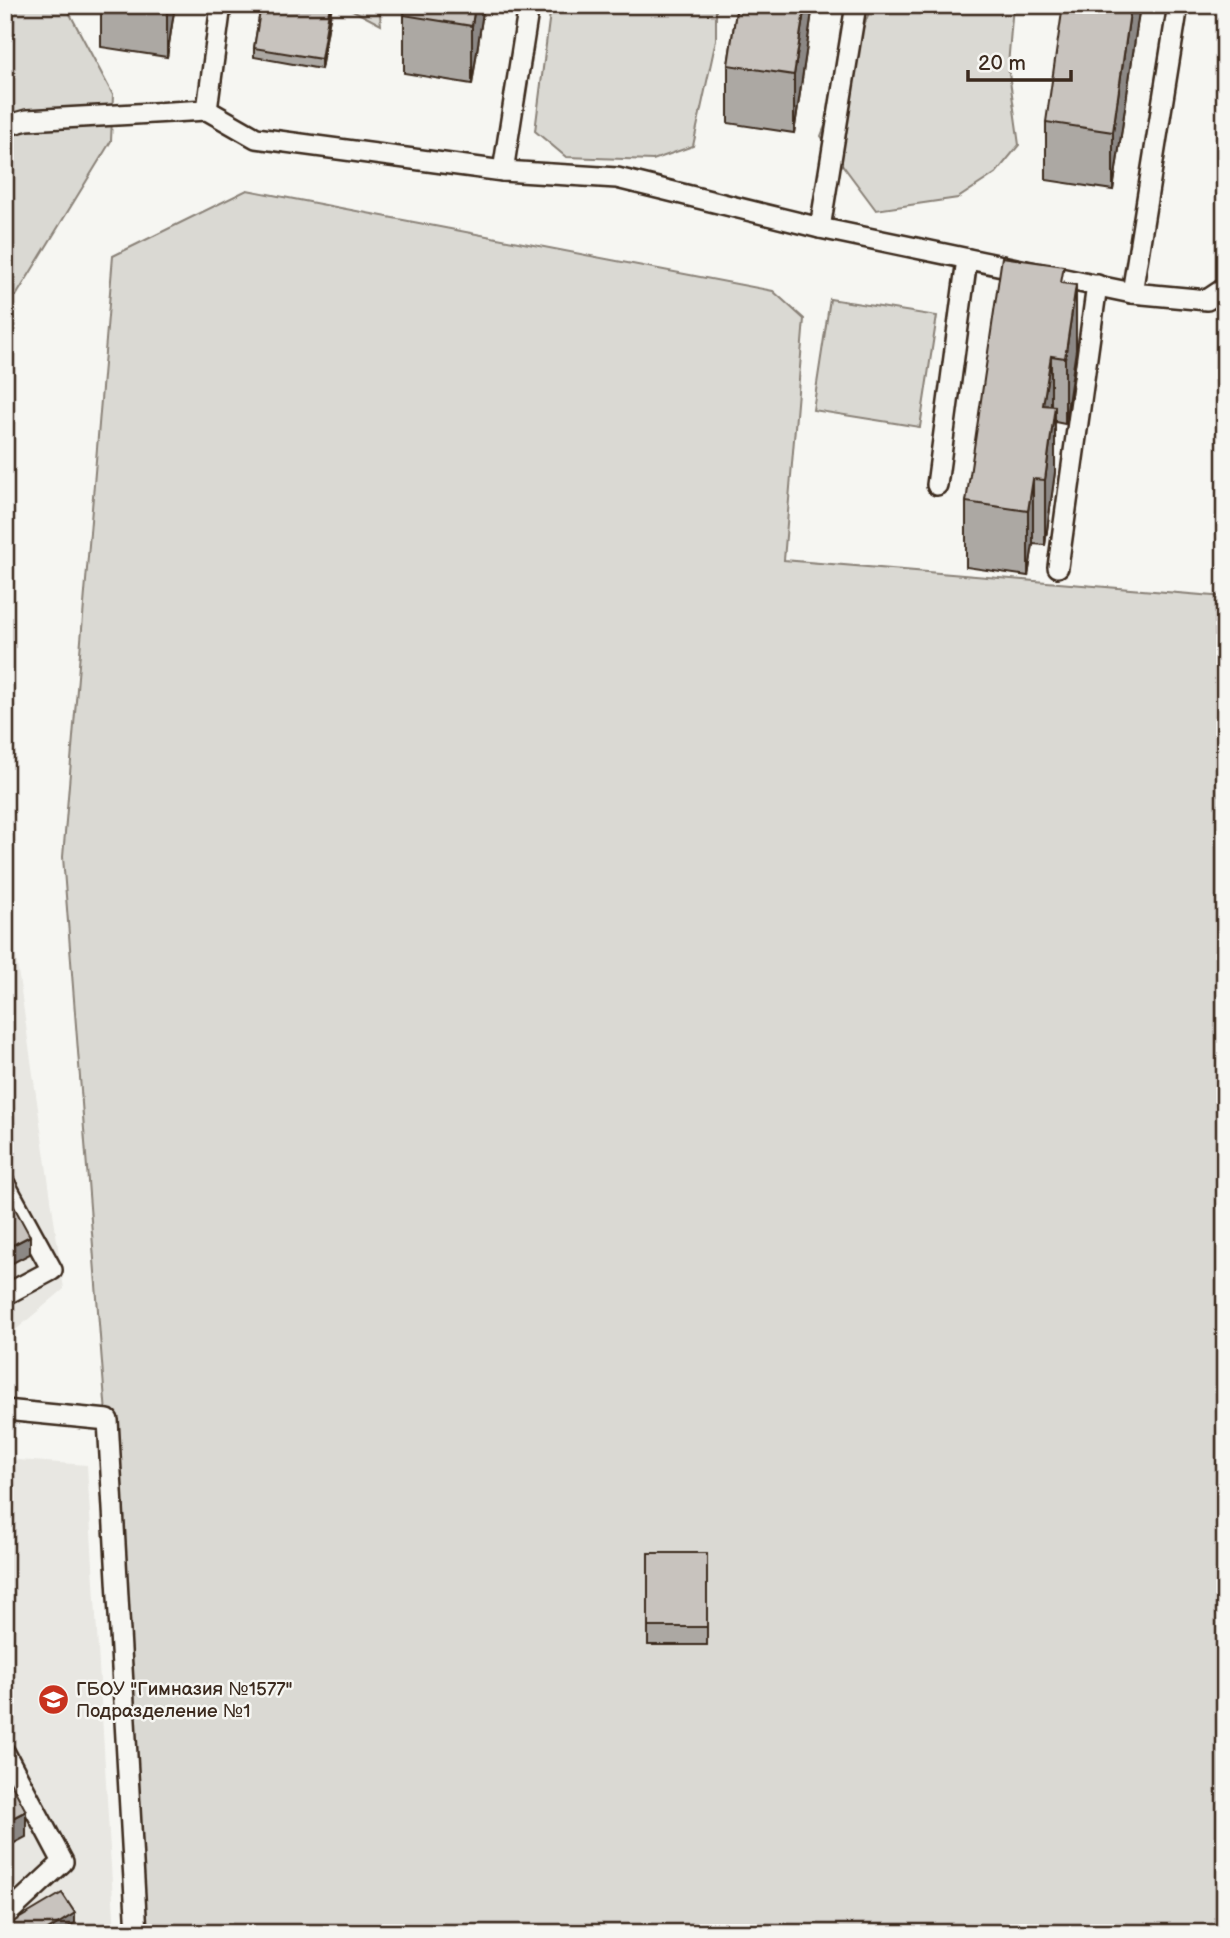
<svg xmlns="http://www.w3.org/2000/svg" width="1230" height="1938" viewBox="0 0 1230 1938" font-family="'Balsamiq Sans',sans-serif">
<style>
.built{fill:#e8e7e2}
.green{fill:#dad9d3;stroke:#8a8278;stroke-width:2}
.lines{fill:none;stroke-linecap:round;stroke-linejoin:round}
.lane-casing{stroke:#3b2a1e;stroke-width:24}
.lane{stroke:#f6f6f2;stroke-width:19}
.wall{fill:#aca8a3;stroke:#3b2a1e;stroke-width:2}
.shaded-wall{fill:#8c8885;stroke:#3b2a1e;stroke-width:2}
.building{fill:#c8c3be;stroke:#3b2a1e;stroke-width:2}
.labels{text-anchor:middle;stroke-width:5;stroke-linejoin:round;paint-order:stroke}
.poi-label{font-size:19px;fill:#3b2a1e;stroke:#f6f6f2;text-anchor:start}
</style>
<rect width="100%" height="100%" fill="#f6f6f2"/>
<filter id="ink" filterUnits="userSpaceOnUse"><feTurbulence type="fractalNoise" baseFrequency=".0143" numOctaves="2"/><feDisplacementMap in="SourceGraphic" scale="14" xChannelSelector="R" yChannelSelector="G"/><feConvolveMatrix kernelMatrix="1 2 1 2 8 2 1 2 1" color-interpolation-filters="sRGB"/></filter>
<g filter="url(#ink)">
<g class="built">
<polygon points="5,880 64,1289 5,1339"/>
<polygon points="5,1459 87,1465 115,1933 5,1933"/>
</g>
<g class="green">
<polygon points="5,5 71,5 70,14 113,95 111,141 16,296 5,296"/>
<polygon points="343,5 379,5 381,25"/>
<polygon points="551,5 716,5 716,40 693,146 653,160 566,157 535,131"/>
<polygon points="872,5 1013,5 1008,66 1019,145 996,173 958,198 876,210 821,136"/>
<polygon points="247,190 773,291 804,319 784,560 1225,597 1225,1933 146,1933 63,857 113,256"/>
<polygon points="830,299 937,316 920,427 813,410"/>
</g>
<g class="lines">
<defs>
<g id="lane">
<polyline points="207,110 221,5"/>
<polyline points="5,126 27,120 207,110 256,138 503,171 617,178 820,228 1132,293 1207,300 1225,288"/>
<polyline points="503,171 529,5"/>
<polyline points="820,228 856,5"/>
<polyline points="1132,293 1178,5"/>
<polyline points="937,485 967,259"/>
<polyline points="1058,567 1097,285"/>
<polyline points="5,1184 52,1270 5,1295"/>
<polyline points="5,1410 108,1420 137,1933"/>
<polyline points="5,1753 63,1862 5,1916"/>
</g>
</defs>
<use href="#lane" class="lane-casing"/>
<use href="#lane" class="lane"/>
</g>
<g class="wall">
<polygon points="101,5 175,5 167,57 101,47"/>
<polygon points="261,5 332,5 321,69 254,57 254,48"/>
<polygon points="406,5 484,5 472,84 404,73 404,15"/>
<polygon points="737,5 813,5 794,133 728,123 728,65"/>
<polygon points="1140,5 1113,190 1046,180 1046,122"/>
<polygon points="1064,283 1076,350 1065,424 1055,422 1055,472 1045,545 1033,544 1028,576 966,567 966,502"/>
<rect x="648" y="1553" width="59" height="92"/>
</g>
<g class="shaded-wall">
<polygon points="167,5 175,5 167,57"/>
<polygon points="330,5 332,5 321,69 321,59"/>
<polygon points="475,5 484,5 472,84 472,26"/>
<polygon points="805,5 813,5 794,133 794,75"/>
<polygon points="1131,5 1140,5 1113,190 1113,132"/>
<polygon points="1076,285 1076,350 1065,424 1065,358"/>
<polygon points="1051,356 1051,422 1043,405"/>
<polygon points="1055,406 1055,472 1045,545 1045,480"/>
<polygon points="1033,479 1033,544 1028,576 1028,511"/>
<polygon points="30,1236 30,1254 5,1267 5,1249"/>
<polygon points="26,1811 26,1837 5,1848 5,1822"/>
<polygon points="75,1913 75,1923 58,1933 43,1933"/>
</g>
<g class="building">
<polygon points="261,5 330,5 321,59 254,48"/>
<polygon points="406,5 475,5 472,26 404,15"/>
<polygon points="737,5 805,5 794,75 728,65"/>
<polygon points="1063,5 1131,5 1113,132 1046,122"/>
<polygon points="1002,257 1064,266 1061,283 1076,285 1065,358 1051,356 1043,405 1055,406 1045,480 1033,479 1028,511 966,502"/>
<polygon points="5,1190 30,1236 5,1249"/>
<rect x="648" y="1553" width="59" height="74"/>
<polygon points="5,1772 26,1811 5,1822"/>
<polygon points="62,1893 75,1913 43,1933 9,1933 5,1927"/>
</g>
</g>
<defs>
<symbol id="school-disc" viewBox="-11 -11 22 22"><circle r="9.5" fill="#c8321e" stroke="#f6f6f2"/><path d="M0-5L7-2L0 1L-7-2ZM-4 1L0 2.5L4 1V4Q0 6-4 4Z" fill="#fff"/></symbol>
</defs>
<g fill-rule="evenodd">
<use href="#school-disc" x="36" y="1682" width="35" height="35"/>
</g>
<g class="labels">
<g class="poi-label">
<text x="76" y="1695">ГБОУ "Гимназия №1577"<tspan x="76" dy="22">Подразделение №1</tspan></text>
</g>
</g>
<rect width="1230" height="1938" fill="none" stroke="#f6f6f2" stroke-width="28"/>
<rect x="14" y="14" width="1202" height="1910" fill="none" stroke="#3b2a1e" stroke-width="2.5" filter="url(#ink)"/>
<path d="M968 70v10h103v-10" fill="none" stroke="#3b2a1e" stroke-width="3.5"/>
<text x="978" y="70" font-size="21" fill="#3b2a1e" stroke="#f6f6f2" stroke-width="5" paint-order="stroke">20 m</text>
</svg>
